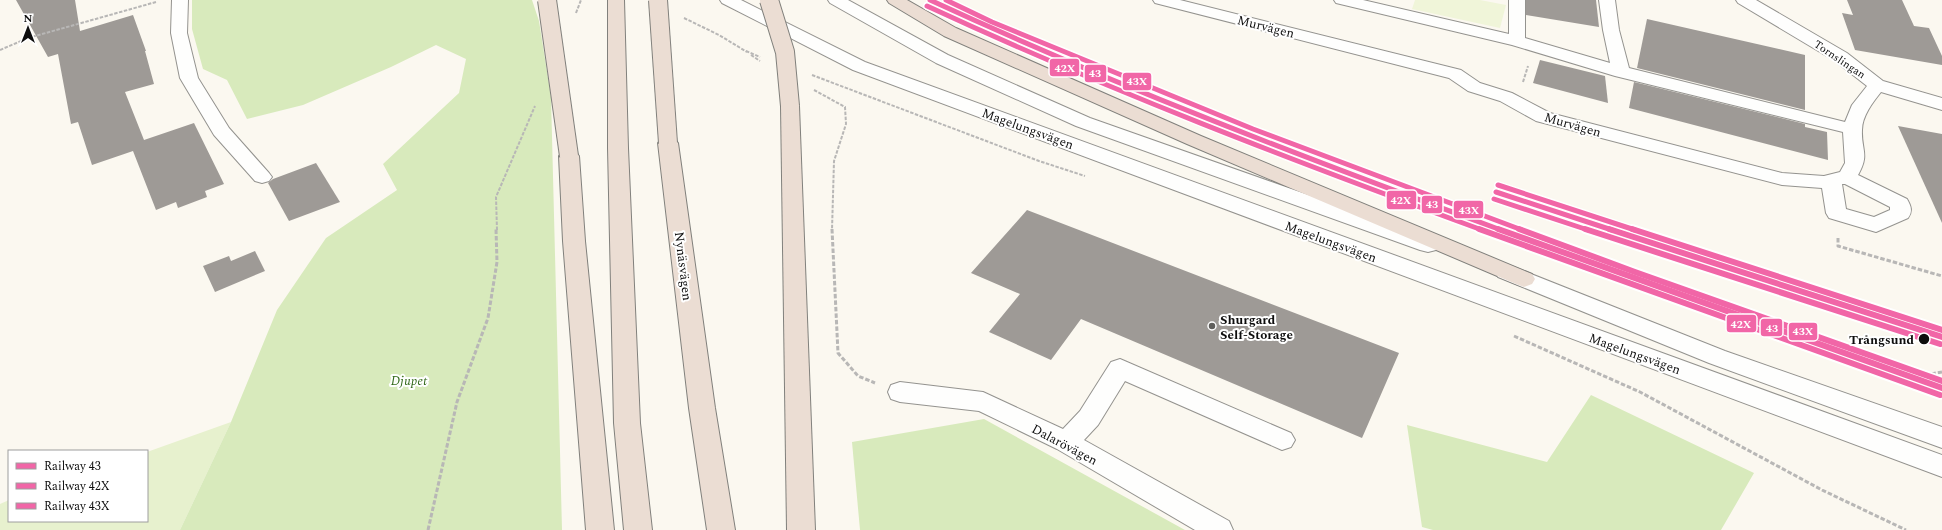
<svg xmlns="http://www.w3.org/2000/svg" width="1942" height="530" viewBox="0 0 1942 530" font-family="Spectral,serif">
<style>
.green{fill:#e7f1ce}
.forest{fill:#d8eabc}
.pitch{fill:#f0f5d9}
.building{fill:#9e9a96}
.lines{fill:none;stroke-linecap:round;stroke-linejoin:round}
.minor-casing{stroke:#94938f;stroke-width:2}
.highway-casing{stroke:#81807c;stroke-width:2}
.path-far1{stroke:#b8b7b6;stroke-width:2;stroke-dasharray:3.5 1.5;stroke-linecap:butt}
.path{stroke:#b8b7b6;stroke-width:3;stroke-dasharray:4.5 2;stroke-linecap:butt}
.minor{fill:#fefefd;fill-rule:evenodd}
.highway{fill:#ebddd3;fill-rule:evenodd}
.highway-bridge-casing{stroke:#81807c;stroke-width:20;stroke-linecap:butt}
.highway-bridge{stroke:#ebddd3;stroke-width:18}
.rail-1-far1-casing{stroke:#fff;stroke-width:8}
.rail-1-casing{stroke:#fff;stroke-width:10}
.rail-2-far1-casing{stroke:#fff;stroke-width:8}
.rail-2-casing{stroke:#fff;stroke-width:10}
.rail-3-far1-casing{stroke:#fff;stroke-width:8}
.rail-3-casing{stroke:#fff;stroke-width:10}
.rail-1-far1{stroke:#f166a7;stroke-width:5}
.rail-1{stroke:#f166a7;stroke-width:6}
.rail-2-far1{stroke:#f166a7;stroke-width:5}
.rail-2{stroke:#f166a7;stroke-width:6}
.rail-3-far1{stroke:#f166a7;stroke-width:5}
.rail-3{stroke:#f166a7;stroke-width:6}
.poi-dot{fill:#605f5c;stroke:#fff;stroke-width:1.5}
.stop-dot{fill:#0d0d0d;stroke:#fff;stroke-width:1.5}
.labels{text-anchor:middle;stroke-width:4;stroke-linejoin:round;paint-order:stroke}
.far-street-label{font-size:11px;fill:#0d0d0d;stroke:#fff}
.street-label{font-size:13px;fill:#0d0d0d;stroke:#fff}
.poi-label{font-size:13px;font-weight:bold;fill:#0d0d0d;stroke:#fff;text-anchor:start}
.stop-label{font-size:13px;font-weight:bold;fill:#0d0d0d;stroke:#fff;text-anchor:end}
.park-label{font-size:13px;font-style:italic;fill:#316819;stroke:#fff}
.line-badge{stroke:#fff;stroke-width:1.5}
.badge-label{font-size:11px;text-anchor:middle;font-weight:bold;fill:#fff}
</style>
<rect width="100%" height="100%" fill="#fbf8f0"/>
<polygon class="green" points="231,422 180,530 0,530 0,504 9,500 9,521 147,521 147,452"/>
<g class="forest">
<polygon points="192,0 532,0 539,21 551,97 562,530 180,530 231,422 277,310 326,238 397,190 383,164 459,93 466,59 436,45 391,67 303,105 247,119 227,80 203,69 192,29"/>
<polygon points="1591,395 1754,473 1721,530 1433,530 1422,527 1407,425 1547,462"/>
<polygon points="984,419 1185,530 860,530 852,442"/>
</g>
<polygon class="pitch" points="1415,0 1480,0 1506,5 1500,28 1412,9"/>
<g class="building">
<polygon points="16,0 75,0 80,31 133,15 146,51 145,51 154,84 125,92 144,140 194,123 224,184 205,191 207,197 178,208 176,202 156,210 133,151 92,165 78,122 71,124 58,54 48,57"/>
<polygon points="1526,0 1596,0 1599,27 1526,15"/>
<polygon points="1847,0 1902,0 1914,26 1929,28 1942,56 1942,65 1855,50 1842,13 1853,15"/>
<polygon points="1647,19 1805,55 1805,110 1637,68"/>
<polygon points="1540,60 1605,76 1608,103 1533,83"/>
<polygon points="1634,82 1805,124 1805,127 1827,132 1828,160 1629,108"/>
<polygon points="1898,126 1942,134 1942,223"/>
<polygon points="316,163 340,202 289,221 268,183 273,179"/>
<polygon points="1027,210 1399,353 1362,438 1081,319 1051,360 989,332 1020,294 971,273"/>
<polygon points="255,251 265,271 215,292 203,266 229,256 231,261"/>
</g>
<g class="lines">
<defs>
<g id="minor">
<polygon points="172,0 188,0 187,33 198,78 229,128 269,173 272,177 269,181 262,183 255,181 214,135 180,78 171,33"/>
<polygon points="720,0 741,0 865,62 1942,455 1942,477 853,70 722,3"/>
<polygon points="828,0 848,0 948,55 1090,118 1436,240 1439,245 1436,250 1428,252 1420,250 1076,126 936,63 830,3"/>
<path d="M 1153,0 L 1180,0 L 1461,70 L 1480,83 L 1512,93 L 1550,113 L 1782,173 L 1824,176 L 1840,172 L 1845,163 L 1843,132 L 1615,76 L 1512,45 L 1336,3 L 1334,0 L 1363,0 L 1509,34 L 1509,0 L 1525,0 L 1525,38 L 1610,63 L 1603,30 L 1599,0 L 1615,0 L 1619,30 L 1629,68 L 1845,122 L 1852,105 L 1867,86 L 1835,61 L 1738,3 L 1736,0 L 1756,0 L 1847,53 L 1883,81 L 1942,98 L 1942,110 L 1881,92 C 1873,102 1862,116 1862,130 C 1861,150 1870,154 1858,175 L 1907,199 C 1911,206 1913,211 1908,218 L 1876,232 L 1829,218 L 1826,213 L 1822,188 L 1782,185 L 1536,121 L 1500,101 L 1468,91 L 1449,78 L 1155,3 ZM 1842,184 L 1845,184 L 1890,207 L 1890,210 L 1874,217 L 1846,209 Z"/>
<polygon points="1506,264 1725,351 1942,427 1942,448 1709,363 1498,277 1495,272 1498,267"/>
<polygon points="1120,359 1291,433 1295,440 1291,447 1282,450 1125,381 1098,425 1084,440 1229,521 1233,530 1195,530 1057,449 979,411 900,402 891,399 888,392 891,385 900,382 983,392 1063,429 1080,411 1111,362"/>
</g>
<g id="highway">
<polygon points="608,0 624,0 628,148 640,423 652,530 624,530 614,423 608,148"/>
<polygon points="887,0 907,0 956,28 1201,136 1532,274 1535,279 1532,284 1524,287 1516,284 1187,144 944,36 889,3"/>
<polygon points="790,100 797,102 799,106 815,530 787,530 781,106 783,102"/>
<polygon points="668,137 675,139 678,143 715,408 735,530 707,530 689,408 658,143 661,139"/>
<polygon points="569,150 576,152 579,156 585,241 614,530 586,530 563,241 559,156 562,152"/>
</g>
</defs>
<use href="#minor" class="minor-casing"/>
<use href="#highway" class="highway-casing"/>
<g class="path-far1">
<polyline points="576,13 581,0"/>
<polyline points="684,18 719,35 747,52"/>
<polyline points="0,50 28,38 156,2"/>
<polyline points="746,51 760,57"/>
<polyline points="751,55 760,61"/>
<polyline points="812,75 1039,161 1085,176"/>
<polyline points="1523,82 1528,66"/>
<polyline points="814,90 845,107 846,124 834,161 832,230"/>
<polyline points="497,230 496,197 535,106"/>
</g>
<g class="path">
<polyline points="832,229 838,353 858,376 875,383"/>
<polyline points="1838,238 1838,246 1942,276"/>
<polyline points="1514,336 1640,392 1822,490 1906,530"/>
<polyline points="1935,339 1942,345"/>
<polyline points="1925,375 1942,372"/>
<polyline points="428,530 457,402 488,318 497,262 496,229"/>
</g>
<use href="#minor" class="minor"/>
<use href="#highway" class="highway"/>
<defs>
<g id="highway-bridge">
<polyline points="547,0 569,156"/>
<polyline points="658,0 668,143"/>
<polyline points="769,0 785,52 790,106"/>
</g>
</defs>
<use href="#highway-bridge" class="highway-bridge-casing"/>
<use href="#highway-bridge" class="highway-bridge"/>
<defs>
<g id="rail-1-far1">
<path d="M 930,0 C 1116,86 1308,159 1501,230"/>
<polyline points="1496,192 1612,230"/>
</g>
<g id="rail-1">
<polyline points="1498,229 1942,388"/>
<polyline points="1609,229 1942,337"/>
</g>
<g id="rail-2-far1">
<path d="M 927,6 C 1108,90 1294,161 1482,230"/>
<polyline points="1494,199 1588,230"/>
</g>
<g id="rail-2">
<polyline points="1479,229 1940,395"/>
<polyline points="1585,229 1940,344"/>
</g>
<g id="rail-3-far1">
<polyline points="946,0 992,22 1253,129 1522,230"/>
<polyline points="1498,185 1635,230"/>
</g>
<g id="rail-3">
<polyline points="1519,229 1635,272 1942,381"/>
<polyline points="1632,229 1942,330"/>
</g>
</defs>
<use href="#rail-1-far1" class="rail-1-far1-casing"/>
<use href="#rail-1" class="rail-1-casing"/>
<use href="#rail-2-far1" class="rail-2-far1-casing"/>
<use href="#rail-2" class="rail-2-casing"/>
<use href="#rail-3-far1" class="rail-3-far1-casing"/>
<use href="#rail-3" class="rail-3-casing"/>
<use href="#rail-1-far1" class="rail-1-far1"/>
<use href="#rail-1" class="rail-1"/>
<use href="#rail-2-far1" class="rail-2-far1"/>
<use href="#rail-2" class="rail-2"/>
<use href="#rail-3-far1" class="rail-3-far1"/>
<use href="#rail-3" class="rail-3"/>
</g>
<circle class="poi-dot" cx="1212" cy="326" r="4"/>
<circle class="stop-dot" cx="1924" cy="339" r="6"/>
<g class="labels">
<g class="far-street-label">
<text transform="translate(1840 59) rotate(34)" y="4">Tornslingan</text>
</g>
<g class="street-label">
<text transform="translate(1266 26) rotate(14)" y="5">Murvägen</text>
<text transform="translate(1573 124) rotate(16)" y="5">Murvägen</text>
<text transform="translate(1028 128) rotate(20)" y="5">Magelungsvägen</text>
<text transform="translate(1331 241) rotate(20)" y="5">Magelungsvägen</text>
<text transform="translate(684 266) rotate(83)" y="5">Nynäsvägen</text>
<text transform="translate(1635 353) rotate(20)" y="5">Magelungsvägen</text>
<text transform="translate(1065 444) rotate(28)" y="5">Dalarövägen</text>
</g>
<g class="poi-label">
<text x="1220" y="324">Shurgard<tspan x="1220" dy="15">Self-Storage</tspan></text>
</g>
<g class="stop-label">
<text x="1914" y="344">Trångsund</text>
</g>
<g class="park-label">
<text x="409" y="385">Djupet</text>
</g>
</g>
<g class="line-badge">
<rect x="1049" y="58" width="31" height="19" rx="4" fill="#f166a7"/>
<rect x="1084" y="64" width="23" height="19" rx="4" fill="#f166a7"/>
<rect x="1122" y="72" width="30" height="19" rx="4" fill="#f166a7"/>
<rect x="1386" y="190" width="31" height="20" rx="4" fill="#f166a7"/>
<rect x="1421" y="195" width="22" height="19" rx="4" fill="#f166a7"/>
<rect x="1453" y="200" width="31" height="19" rx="4" fill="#f166a7"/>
<rect x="1726" y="314" width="31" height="19" rx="4" fill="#f166a7"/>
<rect x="1760" y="318" width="23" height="19" rx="4" fill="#f166a7"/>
<rect x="1788" y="322" width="30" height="19" rx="4" fill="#f166a7"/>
</g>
<g class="badge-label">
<text x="1065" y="72">42X</text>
<text x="1095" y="77">43</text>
<text x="1137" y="85">43X</text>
<text x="1401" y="204">42X</text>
<text x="1432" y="208">43</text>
<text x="1469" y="214">43X</text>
<text x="1741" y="328">42X</text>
<text x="1772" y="332">43</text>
<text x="1803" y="335">43X</text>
</g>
<rect x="8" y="450" width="140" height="72" fill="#ffffff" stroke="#9e9e9e"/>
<rect x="16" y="463" width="20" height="6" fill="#f166a7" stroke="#9e9e9e"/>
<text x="44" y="470" font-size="12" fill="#0d0d0d">Railway 43</text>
<rect x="16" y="483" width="20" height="6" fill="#f166a7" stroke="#9e9e9e"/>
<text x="44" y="490" font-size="12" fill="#0d0d0d">Railway 42X</text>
<rect x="16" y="503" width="20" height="6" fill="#f166a7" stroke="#9e9e9e"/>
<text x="44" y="510" font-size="12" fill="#0d0d0d">Railway 43X</text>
<g transform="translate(28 28)" stroke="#ffffff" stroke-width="3" paint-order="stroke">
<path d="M0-3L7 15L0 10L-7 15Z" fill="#0d0d0d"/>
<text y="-6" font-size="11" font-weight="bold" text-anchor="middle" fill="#0d0d0d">N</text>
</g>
</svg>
